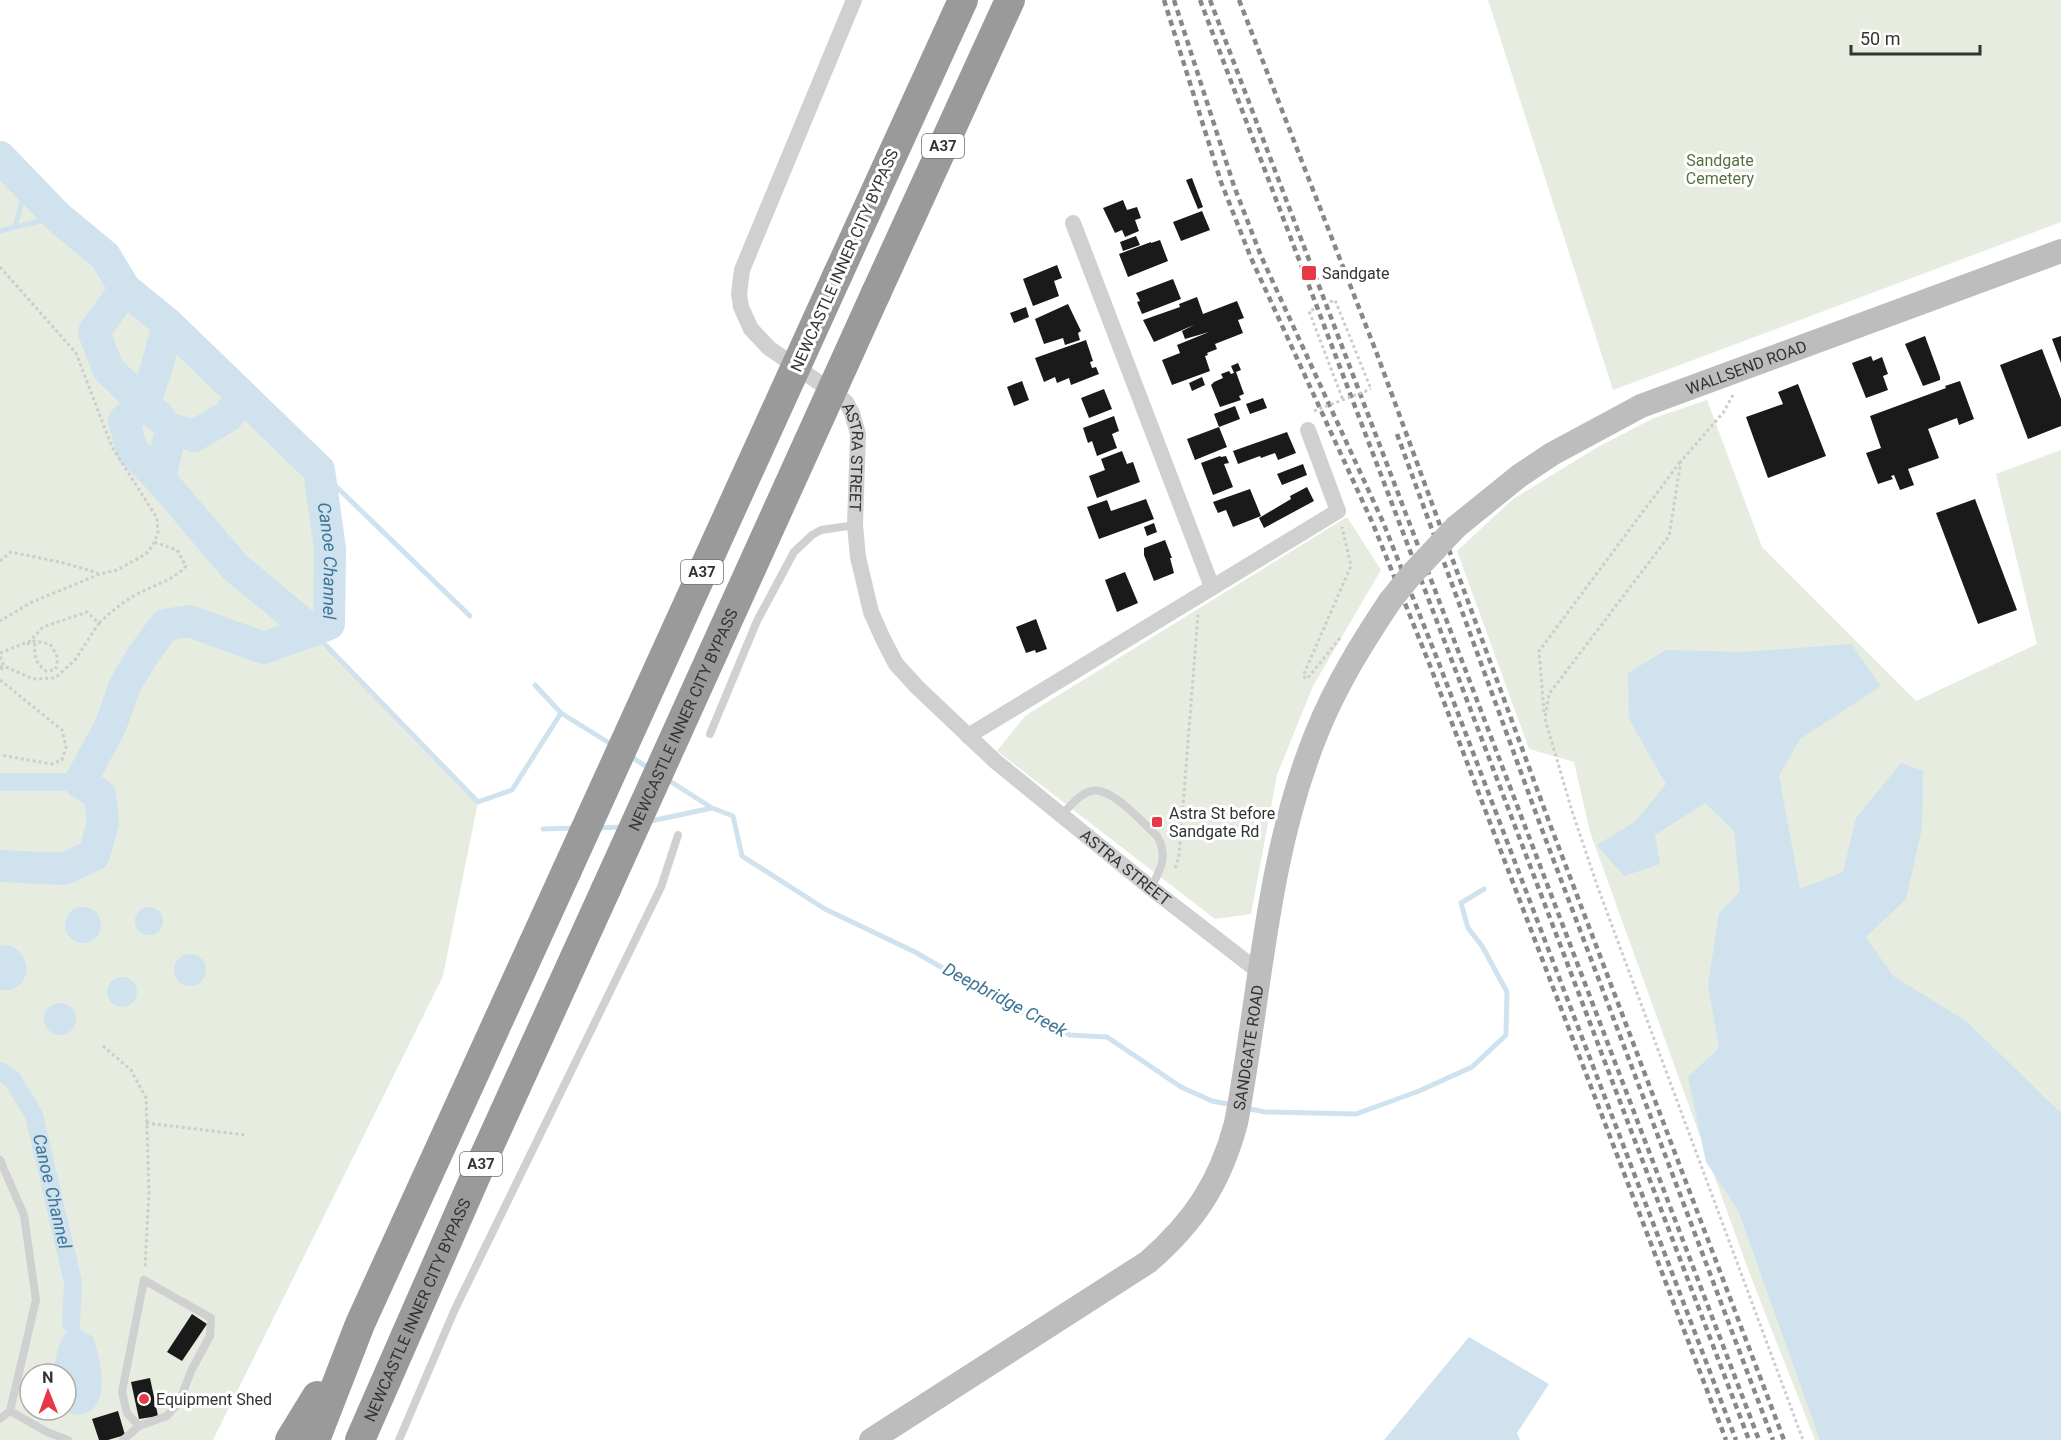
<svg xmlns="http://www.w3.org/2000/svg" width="2061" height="1440" viewBox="0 0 2061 1440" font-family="Roboto,sans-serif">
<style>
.green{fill:#e6ecdf;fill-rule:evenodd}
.water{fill:#cfe2ee}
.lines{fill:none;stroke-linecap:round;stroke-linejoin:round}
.stream{stroke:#cfe2ee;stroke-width:5}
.canal{stroke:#cfe2ee;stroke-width:18}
.river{stroke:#cfe2ee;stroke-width:32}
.building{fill:#1a1a1a}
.path{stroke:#cdcdcd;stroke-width:3;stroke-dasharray:3 3;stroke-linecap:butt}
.service{stroke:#d0d0d0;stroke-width:8}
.minor{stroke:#d0d0d0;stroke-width:16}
.secondary{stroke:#bdbdbd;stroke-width:24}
.motorway{stroke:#9a9a9a;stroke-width:30}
.rail{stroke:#888;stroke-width:4.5;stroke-dasharray:6 4.5;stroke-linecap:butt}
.path-bridge{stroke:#cdcdcd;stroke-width:3;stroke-dasharray:3 3;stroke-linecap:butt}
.secondary-bridge{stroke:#bdbdbd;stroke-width:24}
.motorway-bridge{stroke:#9a9a9a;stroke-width:30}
.poi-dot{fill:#e63946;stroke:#fff;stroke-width:2}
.labels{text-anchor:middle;stroke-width:6;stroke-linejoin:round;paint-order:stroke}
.shield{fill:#fff;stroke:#707070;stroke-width:1.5}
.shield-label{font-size:15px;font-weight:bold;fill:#333}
.park-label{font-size:16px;fill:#56703f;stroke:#fff}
.street-label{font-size:16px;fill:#333;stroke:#fff}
.poi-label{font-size:16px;fill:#333;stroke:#fff;text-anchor:start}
.water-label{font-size:18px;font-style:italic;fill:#3f7597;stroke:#fff}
</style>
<rect width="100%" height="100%" fill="#fff"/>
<g class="green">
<polygon points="1488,0 2061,0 2061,222 1613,390"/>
<path d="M 0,158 L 58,217 L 105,256 L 125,289 L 168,324 L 319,470 L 330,549 L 329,624 L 312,631 L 478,802 L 443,976 L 213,1440 L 0,1440 ZM 30,1374 L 66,1374 L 66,1410 L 30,1410 Z"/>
<polygon points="1707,400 1762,547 1916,701 2037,644 1996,474 2061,450 2061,1440 1815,1440 1749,1272 1590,832 1574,762 1529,749 1457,551 1513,499 1596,448 1654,418"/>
<polygon points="1347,517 1381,570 1313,686 1277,775 1251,914 1215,919 997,751 1025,716"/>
</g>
<g class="water">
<polygon points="1851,644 1881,686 1800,739 1779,776 1800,889 1843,872 1856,818 1901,763 1923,771 1922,828 1906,899 1866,937 1893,976 1966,1021 2061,1113 2061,1440 1820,1440 1738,1210 1706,1162 1688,1077 1719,1048 1708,985 1719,914 1740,891 1734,831 1705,803 1655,835 1660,864 1624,876 1597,845 1636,821 1666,784 1629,719 1628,673 1666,650 1743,652"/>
<circle cx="83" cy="925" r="18"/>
<circle cx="149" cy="921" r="14"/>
<path d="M 8,945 C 37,955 30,994 0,990 L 0,946 Z"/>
<circle cx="190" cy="970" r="16"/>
<circle cx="122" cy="992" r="15"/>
<circle cx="60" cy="1019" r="16"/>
<path d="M 71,1324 L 93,1337 C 99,1356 112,1400 88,1412 C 84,1414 78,1414 74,1415 L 66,1409 L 66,1374 L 52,1374 L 59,1345 Z"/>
<polygon points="1469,1337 1549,1384 1517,1433 1520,1440 1384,1440"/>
</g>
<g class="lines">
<g class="stream">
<polyline points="27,183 15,227 58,217"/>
<polyline points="0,231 15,227"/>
<polyline points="319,470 470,616"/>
<polyline points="312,631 478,802 512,790 561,713 614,746"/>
<polyline points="535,685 561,713"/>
<polyline points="630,756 650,769"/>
<polyline points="712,808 733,816 742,856 825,909 915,952 998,1000 1070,1035 1107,1037 1181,1087 1212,1101 1233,1105"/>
<polyline points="646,822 712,808 665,778"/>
<polyline points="596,828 623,827"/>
<polyline points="543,829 575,828"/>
<polyline points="1245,1108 1265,1112 1356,1114 1419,1091 1472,1067 1506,1035 1507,992 1482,946 1468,928 1461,903 1484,889"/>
</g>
<g class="canal">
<polyline points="0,782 80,782"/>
<path id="s1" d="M 0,1071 L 12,1079 L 34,1115 L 73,1282 L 71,1324"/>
</g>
<g class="river">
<path id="s2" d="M 0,157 L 58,217 L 105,256 L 125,289 L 168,324 L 319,470 L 330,549 L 329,624 L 264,648 L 189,621 L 165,625 L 143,655 L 125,685 L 110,727 L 80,782 L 100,795 L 103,822 L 94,855 L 64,869 L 0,866"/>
<polyline points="125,289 94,332 108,369 144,404 156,370 168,324"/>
<polyline points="242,396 228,416 194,436 171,429 160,479 235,567 312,631"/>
<polyline points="159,417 144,404 124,421 132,451 160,479"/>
</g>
</g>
<g class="building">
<polygon points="1192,178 1203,207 1198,209 1186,180"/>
<polygon points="1123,200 1127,210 1137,207 1141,218 1135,220 1139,231 1125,237 1122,230 1115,233 1103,208"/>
<polygon points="1202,211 1210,230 1181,241 1173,222"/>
<polygon points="1136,236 1140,245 1123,251 1120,242"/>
<polygon points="1160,240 1168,261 1128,277 1119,254 1151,242 1151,243"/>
<polygon points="1057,265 1062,278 1054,281 1059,296 1033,306 1023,279"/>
<polygon points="1173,279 1181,299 1142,314 1137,302 1140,301 1136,293"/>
<polygon points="1197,297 1203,314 1237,301 1244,318 1238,320 1243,333 1215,344 1217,349 1207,353 1208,355 1205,356 1210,371 1172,385 1162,360 1180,353 1177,345 1209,332 1185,339 1182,331 1194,325 1154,342 1143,320 1180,307 1179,304"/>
<polygon points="1068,304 1081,331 1078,333 1080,340 1065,345 1063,338 1044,344 1035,319"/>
<polygon points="1026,307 1029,317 1014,323 1010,313"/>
<polygon points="1925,336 1940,377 1940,380 1923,386 1905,344"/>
<polygon points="2061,336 2061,363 2052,339"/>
<polygon points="1086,340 1093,361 1090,362 1092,368 1096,367 1099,374 1071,385 1069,378 1057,383 1055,377 1044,382 1035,358"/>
<polygon points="2042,349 2061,399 2061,426 2028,439 2000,365"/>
<polygon points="1871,356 1873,361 1882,357 1888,374 1883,376 1888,390 1866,398 1852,363"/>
<polygon points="1238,363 1241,370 1236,372 1244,394 1239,396 1241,400 1220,407 1211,385 1214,382 1223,378 1221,374 1229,371 1231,374 1234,373 1231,366"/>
<polygon points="1202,377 1205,385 1192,391 1189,383"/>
<polygon points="1022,381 1029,400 1014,406 1007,387"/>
<polygon points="1960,381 1974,419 1959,425 1957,418 1928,429 1939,458 1908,469 1914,485 1900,490 1894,475 1891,476 1893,479 1878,484 1866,453 1881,448 1870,416 1946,388 1945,386"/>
<polygon points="1798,384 1826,456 1768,478 1746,417 1783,404 1778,392"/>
<polygon points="1104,389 1112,409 1089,418 1081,398"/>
<polygon points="1263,398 1267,408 1250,414 1246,404"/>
<polygon points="1235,406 1240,419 1219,427 1214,414"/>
<polygon points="1114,416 1119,431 1112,434 1117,448 1097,456 1092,441 1088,443 1083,428"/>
<polygon points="1219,427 1227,447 1195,460 1187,439"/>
<polygon points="1287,432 1296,453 1278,460 1275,453 1261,458 1260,456 1238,464 1233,451"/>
<polygon points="1122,451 1127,464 1133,462 1140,482 1097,498 1089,476 1105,470 1101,459"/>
<polygon points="1220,456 1221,457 1226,456 1229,463 1224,464 1233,487 1213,495 1201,463"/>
<polygon points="1303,464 1307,475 1282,485 1277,474"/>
<polygon points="1307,487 1314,501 1264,528 1259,518 1291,499 1290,496"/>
<polygon points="1250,489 1261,516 1233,527 1226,510 1218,513 1213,502"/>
<polygon points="1146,499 1154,519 1099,539 1087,507 1107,500 1111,511"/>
<polygon points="1975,499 2017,610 1978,624 1936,513"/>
<polygon points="1154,523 1157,532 1147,536 1144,527"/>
<polygon points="1165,540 1172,558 1170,558 1174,573 1154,581 1144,555 1144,548"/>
<polygon points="1125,572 1138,603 1117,612 1105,580"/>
<polygon points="1036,619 1047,649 1036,653 1035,650 1026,653 1016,627"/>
<polygon points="192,1314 207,1324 182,1361 167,1352"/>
<polygon points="150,1378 158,1416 139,1419 131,1382"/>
<polygon points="118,1411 125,1435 108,1440 99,1440 92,1419"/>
</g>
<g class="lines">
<g class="path">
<polyline points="0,267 76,353 112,447 157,518 158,533 153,545 146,554 117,570 100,574 32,602 0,621"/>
<polyline points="1330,302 1335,300 1371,389"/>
<polyline points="1314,309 1309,311 1343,400"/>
<polyline points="1733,395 1723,413 1681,461 1669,536 1549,694 1545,719 1572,811 1598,888 1803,1440"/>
<polyline points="0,561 11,552 64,563 98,573"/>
<path d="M 99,623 C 112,611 125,600 141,592 C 157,584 175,579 186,566 L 177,550 L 154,542"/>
<polyline points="1340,638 1307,679 1303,676 1351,566 1342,527"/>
<path d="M 27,644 L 35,641 L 50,644 C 56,653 60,659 55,670 L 46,671 C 34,662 34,655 35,641"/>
<polyline points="0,653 30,641 43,627 87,612 99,623 75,660 55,678 33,679 4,666 0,656"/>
<polyline points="0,667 4,666 0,671"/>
<polyline points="0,680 62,730 66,747 62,760 51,764 0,755"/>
<polyline points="1544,712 1539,651 1680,462"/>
<polyline points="1175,868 1179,856 1198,615"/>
<polyline points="103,1046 131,1070 146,1098 149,1191 145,1268"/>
<polyline points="146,1123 246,1135"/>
</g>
<g class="service">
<polyline points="710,734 757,621 794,552 812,535 821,530 855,525"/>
<path d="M 1062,814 C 1071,806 1080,793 1092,791 C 1111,786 1144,824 1157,836 C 1169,856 1160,870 1151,888"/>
<polyline points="0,1160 24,1215 36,1300 10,1411 0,1419"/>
<polyline points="10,1411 47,1432 68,1440"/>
<polyline points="123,1440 139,1426 167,1416 179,1402 192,1369 210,1336 211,1318 144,1280 122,1392 127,1413 139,1426"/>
<polyline points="399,1440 455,1309 661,887 678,835"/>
</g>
<g class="minor">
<path id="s3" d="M 854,0 L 742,270 L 739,294 L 741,307 L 751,329 L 769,348 L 837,395 L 846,402 L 852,413 L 858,434 L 855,525 L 858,557 L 871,612 L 883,639 L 896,664 L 917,687 L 995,761 L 1151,888 L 1258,971"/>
<polyline points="1073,223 1212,587"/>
<polyline points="968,736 1338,511 1308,430"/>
</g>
<g class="secondary">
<path id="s4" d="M 1456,527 L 1519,476 L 1552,454 L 1641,406 L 2061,251"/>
<path id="s5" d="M 871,1440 L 1148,1262 C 1194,1222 1220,1183 1236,1123 C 1261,992 1266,857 1317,732 C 1336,685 1362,643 1390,601"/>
</g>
<g class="motorway">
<polyline points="838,274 963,0"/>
<polyline points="876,293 1010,0"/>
<polyline points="290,1440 317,1396"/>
<polyline points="315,1440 360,1324 567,870"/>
<path id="s6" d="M 360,1440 L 480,1166 L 606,889"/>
</g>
<g class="rail">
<polyline points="1164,0 1221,182 1251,258 1373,524 1429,663 1726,1440"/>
<polyline points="1174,0 1234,186 1261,256 1383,522 1438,661 1736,1440"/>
<polyline points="1200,0 1749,1440"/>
<polyline points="1210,0 1759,1440"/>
<polyline points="1239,0 1377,354 1548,819 1784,1440"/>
<polyline points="1397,434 1541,827 1773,1440"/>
</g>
<polyline class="path-bridge" points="1314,411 1371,389"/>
<polyline class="secondary-bridge" points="1390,601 1411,575 1456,527"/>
<g class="motorway-bridge">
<polyline points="567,870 838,274"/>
<path id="s7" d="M 606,889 L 876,293"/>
</g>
</g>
<g class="poi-dot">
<rect x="1301" y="265" width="16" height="16" rx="3"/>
<rect x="1151" y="816" width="12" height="12" rx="3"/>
<circle cx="144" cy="1399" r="6"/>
</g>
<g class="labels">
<g class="shield">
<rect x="922" y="134" width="42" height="24" rx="4.5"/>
<rect x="681" y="560" width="42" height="24" rx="4.5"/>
<rect x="460" y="1152" width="42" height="24" rx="4.5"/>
</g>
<g class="shield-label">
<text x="943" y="151">A37</text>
<text x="702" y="577">A37</text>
<text x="481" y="1169">A37</text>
</g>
<g class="park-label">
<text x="1720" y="166">Sandgate<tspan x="1720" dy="18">Cemetery</tspan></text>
</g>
<g class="street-label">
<text transform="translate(844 260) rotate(-66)" y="6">NEWCASTLE INNER CITY BYPASS</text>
<text dy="6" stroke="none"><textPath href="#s4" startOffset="334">WALLSEND ROAD</textPath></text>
<text dy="6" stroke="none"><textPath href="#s3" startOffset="531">ASTRA STREET</textPath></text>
<text dy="6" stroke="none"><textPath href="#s7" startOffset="186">NEWCASTLE INNER CITY BYPASS</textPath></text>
<text dy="6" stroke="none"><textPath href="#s3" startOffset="1053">ASTRA STREET</textPath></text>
<text dy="6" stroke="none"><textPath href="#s5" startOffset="573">SANDGATE ROAD</textPath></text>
<text dy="6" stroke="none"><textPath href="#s6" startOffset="142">NEWCASTLE INNER CITY BYPASS</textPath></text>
</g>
<g class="poi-label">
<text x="1322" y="279">Sandgate</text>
<text x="1169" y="819">Astra St before<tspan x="1169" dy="18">Sandgate Rd</tspan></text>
<text x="156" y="1405">Equipment Shed</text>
</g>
<g class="water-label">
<text dy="6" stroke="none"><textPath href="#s2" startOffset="540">Canoe Channel</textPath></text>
<text transform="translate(1005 1000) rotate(28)" y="6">Deepbridge Creek</text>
<text dy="6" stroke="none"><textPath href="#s1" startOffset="135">Canoe Channel</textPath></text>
</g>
</g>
<g transform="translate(48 1392) rotate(359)"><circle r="28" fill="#ffffff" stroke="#adadad" stroke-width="1.5"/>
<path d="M0-4.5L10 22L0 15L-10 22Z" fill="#e63946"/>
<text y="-9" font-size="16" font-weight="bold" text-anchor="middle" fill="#333333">N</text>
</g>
<path d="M1851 45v9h129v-9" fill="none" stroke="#333333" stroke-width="3"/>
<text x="1860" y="45" font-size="18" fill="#333333" stroke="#ffffff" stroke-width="4.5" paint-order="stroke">50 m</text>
</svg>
